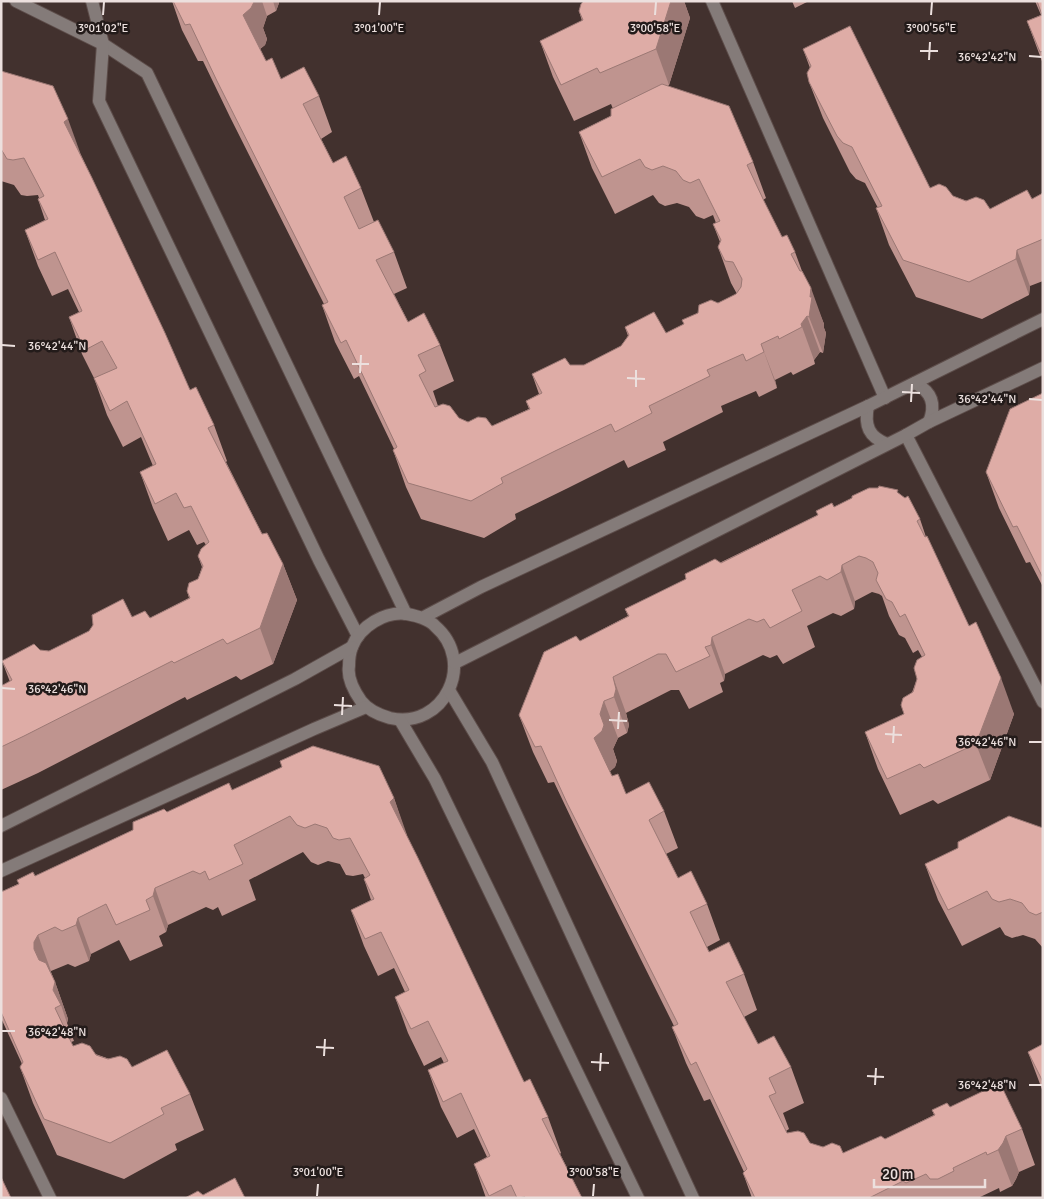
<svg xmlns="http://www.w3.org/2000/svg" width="1044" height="1199" viewBox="0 0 1044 1199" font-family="Signika,sans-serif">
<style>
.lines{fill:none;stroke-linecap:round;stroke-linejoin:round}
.minor-casing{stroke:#5d4d4a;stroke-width:14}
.minor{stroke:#847b79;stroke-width:12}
.wall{fill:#bf948f}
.shaded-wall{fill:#9b7874}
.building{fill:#deaca6;stroke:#9b7874}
.ticks{fill:none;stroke:#ece0de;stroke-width:2}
.ticks-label{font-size:12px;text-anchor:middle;fill:#ece0de;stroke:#231b1a;stroke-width:5;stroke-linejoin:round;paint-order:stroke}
</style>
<rect width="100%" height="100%" fill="#42312e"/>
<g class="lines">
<defs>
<g id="minor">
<polyline points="16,1 103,44 147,73 406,614"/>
<polyline points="92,1 103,44 99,101 319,560 358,636"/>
<polyline points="712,1 885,398"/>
<path d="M 915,383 C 932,392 936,405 929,422"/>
<path d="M 868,406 C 864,426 869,437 887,444"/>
<polyline points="906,435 1043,702"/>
<path d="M 422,618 C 427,620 432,622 435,626 C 477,662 444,730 390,718 C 379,715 368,710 361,701 C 354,691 347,678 349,666 C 349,660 350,652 352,647 C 360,626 385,611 407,614 C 412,615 417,616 422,618 L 481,587 L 868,406 L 1043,319"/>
<polyline points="455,663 906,435 929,422 1043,368"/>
<polyline points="449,690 492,762 693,1198"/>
<polyline points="400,720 435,779 638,1198"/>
<polyline points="1,826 295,679 352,647"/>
<polyline points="1,871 314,729 366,707"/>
<polyline points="1,1098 50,1198"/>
</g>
</defs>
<use href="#minor" class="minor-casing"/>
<use href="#minor" class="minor"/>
</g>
<g class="wall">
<polygon points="172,1 279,1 279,3 276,11 267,16 263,28 267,39 265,45 260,49 266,61 281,79 319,96 332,132 321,139 333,163 361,188 374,222 394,252 407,288 394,294 408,322 440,345 454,381 433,391 438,406 459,418 468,422 492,426 529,409 526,401 539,394 532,374 570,365 584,365 621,346 628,336 625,327 666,333 684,324 718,303 737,294 731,283 718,247 720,242 713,224 716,223 713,215 704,219 696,216 689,207 677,203 665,206 659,203 653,195 615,214 592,168 579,132 611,116 613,109 611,104 574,121 553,77 540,41 582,21 579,11 584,1 684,1 690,18 669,85 668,86 753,162 766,198 763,200 782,237 795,252 802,271 824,324 824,328 826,333 823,353 820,352 814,360 815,364 793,375 791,372 775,380 777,388 759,397 756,391 721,406 723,412 663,442 666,450 628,468 624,460 568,488 515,514 516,519 484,538 421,519 406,487 393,450 394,449 359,376 354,379 335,342 322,305 324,304 230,117 203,61 198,61 182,30"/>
<polygon points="792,1 809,1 795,8"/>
<polygon points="1035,1 1043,1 1043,64 1027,21 1041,15"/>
<polygon points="803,49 930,188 990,209 1032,199 1043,193 1043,281 1030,286 1029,295 982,319 916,297 889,245 876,208 878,208 865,183 856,179 850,172 823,118 809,82 810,68"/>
<polygon points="1,71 81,155 190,390 214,425 227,461 226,462 262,534 283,564 297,600 273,664 241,680 236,676 187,700 185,697 38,773 1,790 1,686 10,682 2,661 40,650 49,651 132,617 150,618 189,598 187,591 198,579 202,567 198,556 206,545 204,542 197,545 189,530 168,541 153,508 140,472 153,466 141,437 123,447 107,415 94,378 82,354 69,317 79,312 68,289 52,296 38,266 25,230 45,220 38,199 39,198 38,195 27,196 21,195 14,185 1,181"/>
<polygon points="1043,393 1043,587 1030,562 1026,563 999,508 986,472"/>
<polygon points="899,494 920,519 926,537 969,626 1014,714 990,780 938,804 933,800 900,815 878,769 865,732 904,714 917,679 922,657 918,650 913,653 905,638 899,635 889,616 882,596 879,594 872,592 855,601 854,609 841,616 833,613 807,626 815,647 783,664 777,655 770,658 763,655 725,674 724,681 720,683 723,692 689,709 679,690 671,690 626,713 629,725 627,733 618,738 613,749 617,761 615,767 609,772 612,776 626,794 664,811 678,848 666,854 678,878 707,904 720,940 707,947 709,952 744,974 757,1010 744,1017 758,1044 791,1067 804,1103 783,1113 789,1129 786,1131 787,1133 810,1143 843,1153 885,1139 934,1115 932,1110 950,1107 1022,1129 1035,1165 1019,1172 1016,1179 1012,1186 1000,1192 999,1188 978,1198 752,1198 743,1173 744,1172 710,1099 704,1101 686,1063 672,1027 674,1026 581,839 554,782 548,783 533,752 519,715 580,641 628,616 625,609 834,507"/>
<polygon points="232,790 394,798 406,835 524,1082 548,1117 561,1153 560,1154 582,1198 486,1198 474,1164 487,1157 474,1129 457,1138 441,1107 428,1070 444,1063 441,1057 424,1066 408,1033 395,997 405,992 394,968 378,976 364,946 351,910 371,900 364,879 365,878 363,874 353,876 346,875 340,864 328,861 318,865 311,862 303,852 249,880 256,900 222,916 218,907 213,910 206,907 168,925 166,932 159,936 163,946 130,961 119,940 91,954 89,961 75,967 68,964 51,971 51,972 55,982 68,1019 67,1023 74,1041 71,1042 73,1046 132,1067 190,1094 204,1130 175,1144 177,1150 124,1179 57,1155 33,1103 20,1067 22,1064 1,1018 1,892 133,830 167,812"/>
<polygon points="1043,828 1043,948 1035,939 1023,935 1012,938 1005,935 1000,927 962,946 938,900 925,864"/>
<polygon points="1043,1044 1043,1092 1028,1052"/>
</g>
<g class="shaded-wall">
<polygon points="253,1 262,1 267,16 263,28 267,39 265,45 256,52 243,15"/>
<polygon points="273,1 279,1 279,3 276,11"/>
<polygon points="671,1 684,1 690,18 669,85 656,49"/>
<polygon points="68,119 81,155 77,158 64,122"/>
<polygon points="1017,250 1030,286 1029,295 1016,259"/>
<polygon points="811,288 824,324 824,328 826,333 823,353 809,317"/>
<polygon points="807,316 820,352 814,360 801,324"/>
<polygon points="761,344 775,380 777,388 764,352"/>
<polygon points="283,564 297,600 273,664 260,628"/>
<polygon points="842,565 855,601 854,609 841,572"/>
<polygon points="712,637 725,674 724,681 711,645"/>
<polygon points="613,677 626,713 629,725 627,733 614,697"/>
<polygon points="1001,678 1014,714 990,780 976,744"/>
<polygon points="604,701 618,738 613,749 617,761 615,767 607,774 594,738 600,714"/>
<polygon points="394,798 407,835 403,838 390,802"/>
<polygon points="155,888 168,925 166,932 153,896"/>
<polygon points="78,918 91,954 89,961 76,925"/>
<polygon points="38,935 51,971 48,978 34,949 34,942"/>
<polygon points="55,982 68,1019 67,1023 61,1005 53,990"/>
<polygon points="1006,1136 1019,1172 1016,1179 1012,1186 998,1150"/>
</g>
<g class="building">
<polygon points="173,1 253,1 254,2 251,8 243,15 266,61 272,58 281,79 304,67 319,96 303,104 333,163 346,156 361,188 344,197 359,229 378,220 394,252 376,260 408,322 424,313 440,345 418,355 426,371 419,375 435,407 443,404 450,406 459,418 468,422 478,417 486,418 492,426 530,409 526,401 542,393 532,374 565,358 570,365 584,365 621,346 629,335 625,327 654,312 666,333 684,324 682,320 698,313 699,305 711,300 718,303 736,294 741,287 742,279 733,262 725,261 718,247 721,240 713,224 720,221 699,179 690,183 683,180 676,171 663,166 652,170 645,167 640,159 602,177 579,132 611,116 611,109 662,84 729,106 753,162 747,165 764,201 782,237 787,235 795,252 791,254 800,271 802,271 811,288 810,297 812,297 809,317 807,316 801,324 802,327 779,339 778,336 761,344 764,352 746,361 743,354 707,370 710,376 649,406 652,413 615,432 611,424 555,451 501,478 503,483 471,501 408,483 393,450 397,447 346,340 341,343 322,305 328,302 217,81 190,24 185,25"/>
<polygon points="584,1 671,1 656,49 600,73 597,68 561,85 540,41 583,20 579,11 581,4"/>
<polygon points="1037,1 1043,1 1043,51 1040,52 1027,21 1042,15"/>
<polygon points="850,26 930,188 939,184 946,187 953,196 966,201 976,197 984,200 990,209 1027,190 1032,199 1043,193 1043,239 1017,250 1016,259 969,282 903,260 876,208 882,206 852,147 843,143 837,136 809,82 807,73 811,66 803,49"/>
<polygon points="1,71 53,86 68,119 64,122 92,178 165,333 190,390 196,387 214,425 208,428 262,534 267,533 283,564 260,628 227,644 223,639 174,663 172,661 24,736 1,747 1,686 12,680 2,661 34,644 40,650 49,651 89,631 93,625 92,615 123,599 132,617 145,611 150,618 190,598 187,591 189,583 198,579 203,566 198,556 201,549 209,542 191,506 184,508 176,493 155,504 140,472 156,464 127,401 110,411 94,378 117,368 102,341 85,350 69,317 82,311 55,252 38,260 25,230 48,219 38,199 44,196 24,158 13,160 7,159 1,149"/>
<polygon points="1043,393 1043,578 1017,526 1013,527 986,472 1010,409"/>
<polygon points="879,486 898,490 897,492 905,498 908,496 920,519 917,521 925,537 927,536 969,626 976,622 1001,678 976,744 924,768 920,764 887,779 865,732 904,714 901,705 903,698 913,692 917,679 914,668 917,660 925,655 905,614 900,617 892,602 886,599 876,580 878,573 873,562 866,558 859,556 842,565 841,572 827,580 820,576 792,590 802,611 770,628 764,619 757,622 749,619 712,637 711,645 705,647 710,656 676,672 666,654 658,654 613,677 616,689 614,697 604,701 600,714 604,725 602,731 594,738 612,776 618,774 626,794 649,782 664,811 649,820 678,878 691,871 707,904 690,912 709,952 729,942 744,974 726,982 758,1044 774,1036 791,1067 769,1078 776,1093 769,1096 787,1133 798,1131 804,1133 810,1143 823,1147 832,1143 840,1146 843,1153 881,1136 885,1139 935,1115 932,1110 947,1103 950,1107 1000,1083 1022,1129 1006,1136 1003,1143 998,1150 987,1155 986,1152 953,1168 954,1171 938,1179 930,1179 926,1174 906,1183 903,1181 869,1198 755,1198 743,1173 747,1169 696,1062 691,1065 672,1027 678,1024 567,803 541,746 535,747 519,715 544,652 576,636 580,641 629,616 625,609 686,579 685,574 715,559 721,563 818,515 816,511 832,503 834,507 852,498 852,496 869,488 878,488"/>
<polygon points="313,746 379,766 394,798 390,802 418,858 524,1082 530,1079 548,1117 542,1119 582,1198 525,1198 525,1197 517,1198 511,1185 489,1196 474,1164 490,1156 461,1093 443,1102 428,1070 448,1061 428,1021 411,1029 395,997 409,990 381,932 365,939 351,910 374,899 364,879 370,875 350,838 339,840 333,838 327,828 315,824 305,828 297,825 290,816 234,845 243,864 209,880 205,871 200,874 193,871 155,888 153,896 146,900 150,910 116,925 106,904 78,918 76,925 62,931 55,927 38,935 34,942 34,949 39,960 46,963 55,982 53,990 61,1005 55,1008 73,1046 82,1043 90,1046 96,1055 108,1059 120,1056 127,1059 132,1067 167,1050 190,1094 161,1108 164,1114 110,1143 44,1119 20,1067 23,1062 1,1012 1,892 19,884 17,880 33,872 35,876 133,830 133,822 164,809 167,812 229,783 232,790 282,767 280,761"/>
<polygon points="1009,816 1043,828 1043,912 1036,915 1029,912 1022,903 1010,899 999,902 992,899 987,891 948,910 925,864 958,848 958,842"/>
<polygon points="1043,1044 1043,1082 1028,1052"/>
<polygon points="1,1177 11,1198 1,1198"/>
<polygon points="235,1178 245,1198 185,1198 198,1191 203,1195"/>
</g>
<path class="ticks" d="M 103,15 L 104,2M 379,15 L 380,2M 655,15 L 656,2M 931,15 L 932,2M 920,51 L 938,51M 1029,56 L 1042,57M 929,60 L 930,42M 2,345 L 15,346M 352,364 L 369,364M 360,373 L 361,355M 627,378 L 645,379M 636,387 L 636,370M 902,392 L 920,393M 1029,399 L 1042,400M 911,402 L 912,384M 2,688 L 15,689M 334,705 L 352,706M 342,715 L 343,697M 609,720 L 627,721M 618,729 L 619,712M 885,734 L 902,735M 1029,742 L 1042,742M 893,743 L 894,726M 2,1031 L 15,1031M 316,1047 L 334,1048M 324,1056 L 325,1039M 591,1062 L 609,1063M 600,1071 L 601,1053M 867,1076 L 884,1077M 875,1085 L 876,1068M 1029,1085 L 1042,1085M 317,1196 L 318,1184M 593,1196 L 594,1184"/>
<g class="ticks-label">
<text x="103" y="32">3°01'02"E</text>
<text x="379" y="32">3°01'00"E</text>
<text x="655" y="32">3°00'58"E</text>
<text x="931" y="32">3°00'56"E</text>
<text x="987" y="61">36°42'42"N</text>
<text x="57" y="350">36°42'44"N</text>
<text x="987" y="403">36°42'44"N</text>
<text x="57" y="693">36°42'46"N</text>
<text x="987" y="746">36°42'46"N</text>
<text x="57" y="1036">36°42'48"N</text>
<text x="987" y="1089">36°42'48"N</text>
<text x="318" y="1176">3°01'00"E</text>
<text x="594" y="1176">3°00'58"E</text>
</g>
<rect width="1044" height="1199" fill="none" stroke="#ece0de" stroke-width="5"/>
<path d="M874 1179v8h111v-8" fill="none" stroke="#ece0de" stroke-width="2.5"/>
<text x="882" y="1179" font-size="15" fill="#ece0de" stroke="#231b1a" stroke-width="4" paint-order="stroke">20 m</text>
</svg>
